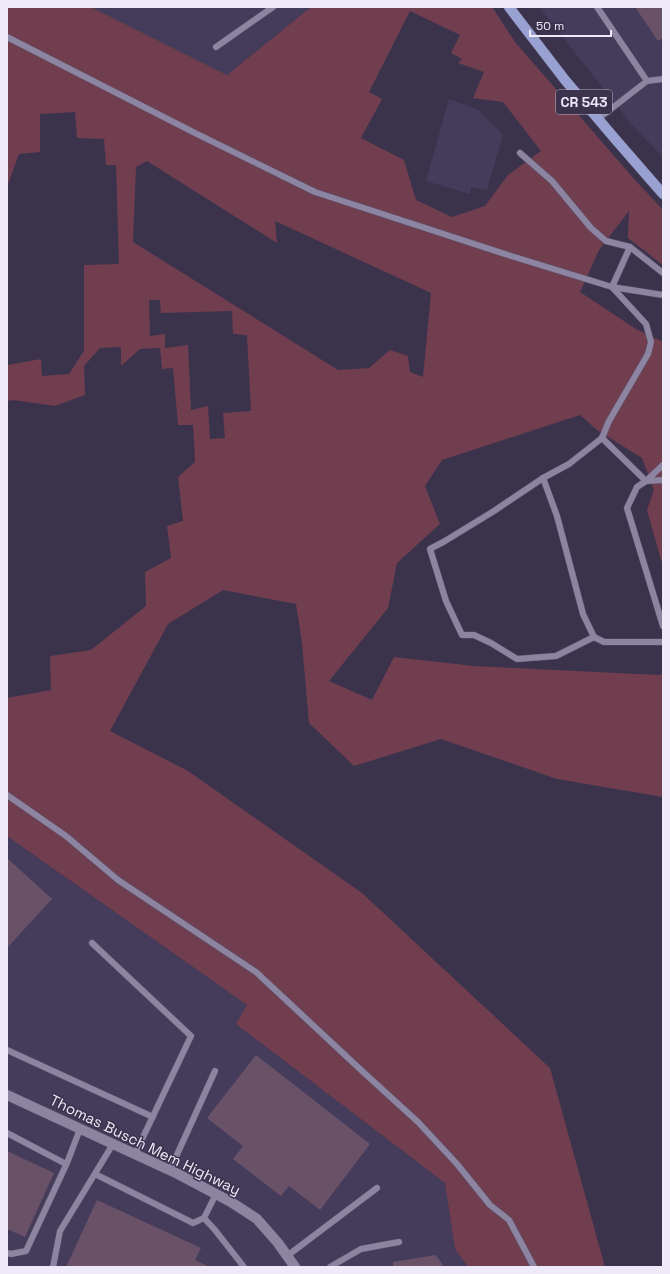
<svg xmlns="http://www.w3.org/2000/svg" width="670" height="1274" viewBox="0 0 670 1274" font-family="'Space Grotesk',sans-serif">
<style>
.built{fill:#453b5b}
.green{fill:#713e50;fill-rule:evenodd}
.building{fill:#695268}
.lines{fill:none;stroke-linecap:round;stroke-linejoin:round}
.lane-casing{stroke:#575066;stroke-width:7}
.street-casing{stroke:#575066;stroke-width:11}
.primary-casing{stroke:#575066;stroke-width:11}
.lane{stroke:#8d84a2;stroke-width:6}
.street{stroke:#8d84a2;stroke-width:10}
.primary{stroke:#98a1d2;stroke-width:10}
.labels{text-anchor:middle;stroke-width:3;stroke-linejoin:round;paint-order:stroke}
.shield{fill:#3b334c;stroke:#b8b3c6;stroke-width:1}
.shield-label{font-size:14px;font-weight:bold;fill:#eeeafa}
.street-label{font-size:15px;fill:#eeeafa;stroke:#3b334c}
</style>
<rect width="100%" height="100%" fill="#3b334c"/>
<g class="built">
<polygon points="91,7 311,7 227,75"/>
<polygon points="539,7 663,7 663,157 632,125"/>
<polygon points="449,99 477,109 503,134 487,190 471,187 470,194 426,181"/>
<polygon points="7,836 247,1005 236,1024 445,1183 455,1248 468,1267 7,1267"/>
</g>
<path class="green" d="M 7,7 L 91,7 L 227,75 L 311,7 L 492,7 L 515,42 L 635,180 L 663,210 L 663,265 L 628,238 L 629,211 L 599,250 L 580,292 L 636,329 L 663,342 L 663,567 L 647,510 L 654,490 L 642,458 L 597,430 L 580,415 L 442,460 L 425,486 L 440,524 L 397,563 L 388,608 L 329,681 L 372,700 L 394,657 L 474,666 L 659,675 L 663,674 L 663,797 L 557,779 L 441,739 L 354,766 L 309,723 L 302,643 L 296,604 L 223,590 L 168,624 L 110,731 L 188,771 L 362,893 L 550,1068 L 605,1267 L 468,1267 L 455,1249 L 445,1183 L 236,1024 L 247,1005 L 7,836 L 7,698 L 51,690 L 50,656 L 91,650 L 146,606 L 145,572 L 171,558 L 167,526 L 183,521 L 178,477 L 195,462 L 193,425 L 178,425 L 173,368 L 162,369 L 160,348 L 140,349 L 121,366 L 121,347 L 100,348 L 84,366 L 85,395 L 55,406 L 13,400 L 7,401 L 8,365 L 41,359 L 42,376 L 69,374 L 84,351 L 84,265 L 119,264 L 116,165 L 106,165 L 104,139 L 77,138 L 75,112 L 40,114 L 40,152 L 19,154 L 7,187 ZM 410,11 L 460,35 L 451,53 L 462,59 L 458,63 L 484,72 L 473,98 L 503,102 L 541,151 L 508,175 L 485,206 L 452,217 L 416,200 L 404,160 L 361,138 L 382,99 L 369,92 ZM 147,161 L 277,243 L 275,221 L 431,293 L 423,377 L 410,372 L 408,356 L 390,350 L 369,368 L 338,370 L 133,242 L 136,167 ZM 149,300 L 160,300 L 161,313 L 232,311 L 233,334 L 247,335 L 251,411 L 223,413 L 225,438 L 210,439 L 208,406 L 191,410 L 188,345 L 165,348 L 165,334 L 150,336 Z"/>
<g class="building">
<polygon points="635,7 663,7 663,38 658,41"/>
<polygon points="7,858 52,899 7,948"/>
<polygon points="256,1055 370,1144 320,1210 289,1186 281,1196 233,1159 243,1146 207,1118"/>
<polygon points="7,1151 54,1173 25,1237 7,1229"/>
<polygon points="97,1200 201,1248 195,1260 210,1267 66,1267"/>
<polygon points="436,1255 444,1267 393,1267 393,1262"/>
</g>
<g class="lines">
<defs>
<g id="lane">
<polyline points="597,7 647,81"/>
<polyline points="7,37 193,132 315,192 511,256 612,287 663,295"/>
<polyline points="216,47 273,7"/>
<polyline points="598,119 647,81 663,79"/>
<polyline points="520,153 552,181 591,228 606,241 630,247 663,273"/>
<polyline points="602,438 646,481 663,480"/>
<polyline points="663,465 646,481 637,487 627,508 663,626"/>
<polyline points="543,478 557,516 583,614 594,637 604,642 663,642"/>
<polyline points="594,637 556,656 517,659 491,643 474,635 462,635 446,601 430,549 445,541 494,511 543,478 569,464 602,438 609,421 648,354 651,342 646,324 612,287 630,247"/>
<polyline points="7,795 66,836 118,880 256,972 361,1070 418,1122 457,1164 490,1205 509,1220 534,1267"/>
<polyline points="92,943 191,1036 135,1154"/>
<polyline points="7,1050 153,1117"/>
<polyline points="7,1133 66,1164"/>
<polyline points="170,1170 215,1071"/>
<polyline points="95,1174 193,1223 204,1218"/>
<polyline points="216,1194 204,1218 215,1230 244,1267"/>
<polyline points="7,1253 11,1254 26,1251 67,1163 80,1129"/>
<polyline points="287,1256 377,1188"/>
<polyline points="53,1267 60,1231 113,1144"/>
<polyline points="330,1267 361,1249 399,1242"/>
</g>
<polyline id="street" points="7,1095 178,1174 231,1202 257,1219 278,1243 295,1267"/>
<polyline id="primary" points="509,7 565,80 616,140 663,194"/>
</defs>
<use href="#lane" class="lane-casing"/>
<use href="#street" class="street-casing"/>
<use href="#primary" class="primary-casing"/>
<use href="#lane" class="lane"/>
<use href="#street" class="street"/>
<use href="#primary" class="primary"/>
</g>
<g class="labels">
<rect class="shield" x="556" y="90" width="56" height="24" rx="3"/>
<g class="shield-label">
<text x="584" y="107">CR 543</text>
</g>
<g class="street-label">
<text transform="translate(145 1145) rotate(26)" y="5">Thomas Busch Mem Highway</text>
</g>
</g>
<rect width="670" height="1274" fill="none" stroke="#eeeafa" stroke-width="16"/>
<path d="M530 30v6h81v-6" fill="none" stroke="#eeeafa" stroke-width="2"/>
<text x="536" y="30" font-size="12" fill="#eeeafa" stroke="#3b334c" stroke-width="3" paint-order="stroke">50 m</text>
</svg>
